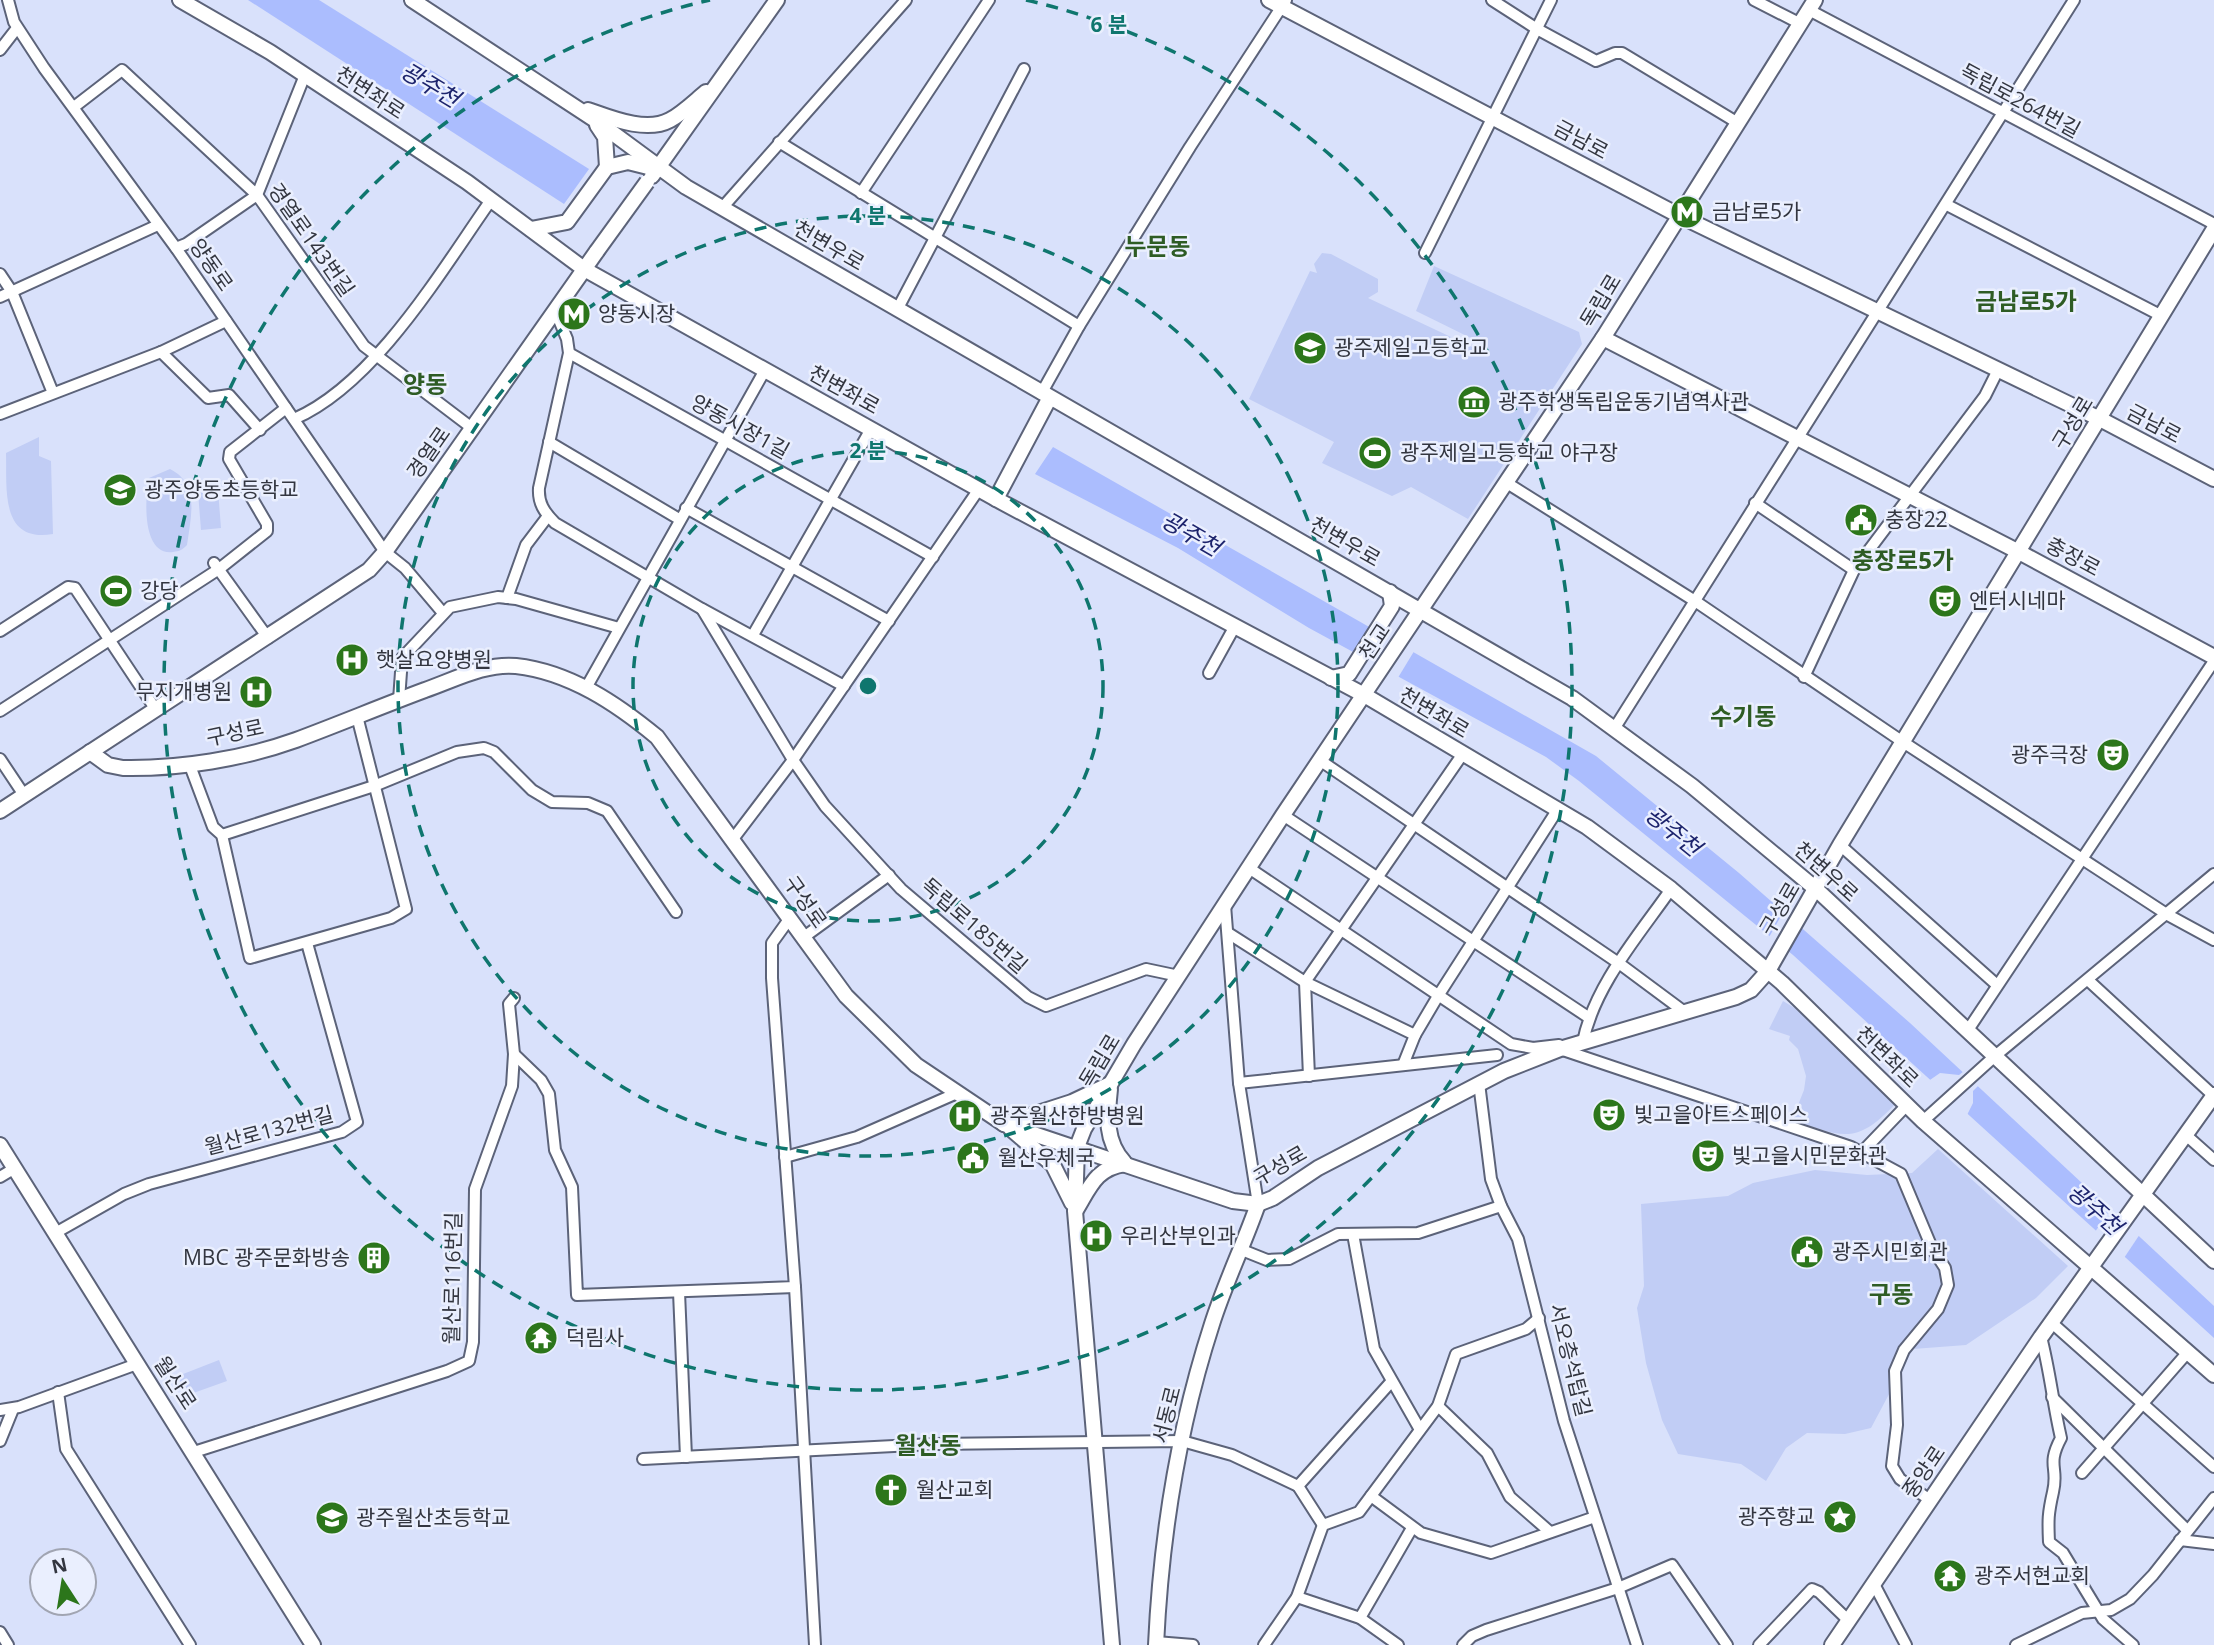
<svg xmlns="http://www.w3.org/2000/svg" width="2214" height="1645" viewBox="0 0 2214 1645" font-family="'Open Sans','Noto Sans KR',sans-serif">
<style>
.green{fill:#c1cdf5}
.water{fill:#abbdfe}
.pier{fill:#d9e1fb}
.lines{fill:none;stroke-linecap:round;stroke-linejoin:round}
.street-casing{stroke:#5c6379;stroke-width:14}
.secondary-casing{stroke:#5c6379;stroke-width:18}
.street{stroke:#fff;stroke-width:10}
.secondary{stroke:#fff;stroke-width:14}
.secondary-bridge-casing{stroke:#5c6379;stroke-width:18;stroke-linecap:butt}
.secondary-bridge{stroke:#fff;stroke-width:14}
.ring{fill:none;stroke:#0f766e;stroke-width:3.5;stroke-dasharray:12 9}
.labels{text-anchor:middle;stroke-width:5;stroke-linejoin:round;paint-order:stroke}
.street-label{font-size:21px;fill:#333640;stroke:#eaeffe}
.poi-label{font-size:21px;fill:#333640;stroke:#eaeffe;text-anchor:start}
.water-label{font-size:23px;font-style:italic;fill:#1d246d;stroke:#eaeffe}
.quarter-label{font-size:24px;font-weight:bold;fill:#2e5c24;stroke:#eaeffe}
.centre{fill:#0f766e;stroke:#eaeffe;stroke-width:3.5}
.ring-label{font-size:21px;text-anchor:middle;font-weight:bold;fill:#0f766e;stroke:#eaeffe;stroke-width:5;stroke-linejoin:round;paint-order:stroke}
</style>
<rect width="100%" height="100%" fill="#d9e1fb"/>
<g class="green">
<polygon points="1322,253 1331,254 1378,279 1378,292 1368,298 1485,353 1481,343 1416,311 1434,266 1579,332 1582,344 1468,519 1411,487 1392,496 1322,463 1334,442 1249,399 1310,271 1317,273 1314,264"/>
<path d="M 39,437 L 39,456 L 51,461 L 53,534 C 0,543 7,490 6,453 Z"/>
<path d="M 170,469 C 200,484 191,516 187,545 C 182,550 180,551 173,552 C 141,556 145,497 149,478 Z"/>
<polygon points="218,490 221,528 201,530 198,492"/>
<path d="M 1783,1001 L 1798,1010 L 1896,1103 C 1856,1146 1843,1137 1792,1120 L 1804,1090 L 1806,1076 L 1798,1049 L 1789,1040 L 1790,1036 L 1769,1029 Z"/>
<polygon points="1938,1149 2068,1266 2036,1298 1966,1345 1913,1349 1871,1428 1845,1434 1807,1433 1786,1448 1766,1481 1741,1464 1678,1454 1662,1420 1646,1363 1637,1308 1644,1286 1641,1204 1728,1196 1753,1183 1815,1170 1867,1175 1912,1173"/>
<polygon points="219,1360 227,1381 185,1396 178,1376"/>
</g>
<g class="water">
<polygon points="248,0 319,0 589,169 564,204"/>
<polygon points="1053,447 1596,756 1739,873 1910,1023 2214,1306 2214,1338 1793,955 1579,781 1546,757 1309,628 1178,548 1035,474"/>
</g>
<g class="pier">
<polygon points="1377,626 1416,648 1396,681 1356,659"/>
<polygon points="1785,909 1804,925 1786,954 1768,939"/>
<polygon points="1964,1071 1979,1085 1973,1091 1973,1103 1966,1117 1927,1082 1940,1073 1959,1075"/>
<polygon points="2111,1208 2140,1234 2124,1258 2095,1232"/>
</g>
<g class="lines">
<defs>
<g id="street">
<polyline points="8,0 14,22 44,68 176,248 385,552 405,568 443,613"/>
<polyline points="1492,0 1537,29 1596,61 1615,53 1622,53 1738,123"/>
<polyline points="1754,0 1801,24"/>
<polyline points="1809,10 2214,224"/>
<polyline points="0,50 17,28"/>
<polyline points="74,107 122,70 257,195 364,346 472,428"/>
<polyline points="779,142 1079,326"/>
<polyline points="861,193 989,0"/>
<polyline points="1947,205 2160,315"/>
<polyline points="722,208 906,0"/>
<polyline points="176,248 186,244 257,195 305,75"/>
<polyline points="1425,253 1551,0"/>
<polyline points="0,274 12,292 53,393"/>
<polyline points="0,297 158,225"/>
<path d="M 555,310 L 567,339 L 569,353 L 539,488 C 538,503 544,512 555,523 L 702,609 L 844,686"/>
<polyline points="897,310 1024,69"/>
<polyline points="161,352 208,398 229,395 260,430"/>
<polyline points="569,353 933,557"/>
<polyline points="1041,394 1079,326 1190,147 1286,0"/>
<polyline points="0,414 161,352 226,321"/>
<path d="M 294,419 C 375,384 441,271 491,200"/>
<polyline points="549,442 679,519"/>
<polyline points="1507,483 1695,601 1903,742 2168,915 2214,940"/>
<polyline points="1755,503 1854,570"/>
<polyline points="686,508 889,621"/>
<polyline points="214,563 268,638"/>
<polyline points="507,598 526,545 548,516"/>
<polyline points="702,609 793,760 825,806 901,889 1028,997 1046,1006 1146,969 1179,976"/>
<polyline points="0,631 68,587 75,588 156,710"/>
<polyline points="753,635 871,429"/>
<polyline points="1209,673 1235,626"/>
<polyline points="1804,677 1854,570 1985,396 1998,370"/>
<polyline points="586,688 765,370"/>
<polyline points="399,700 402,658 450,607 498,597 516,599 619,628"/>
<polyline points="0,711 219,569 267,531 267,524 229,459 230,452 286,408"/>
<polyline points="1614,729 2074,0"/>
<polyline points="0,759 24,795"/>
<polyline points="1321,761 1620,964 1686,1013"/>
<polyline points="189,763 213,827 222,835 250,958 391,918 406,909 357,716"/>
<polyline points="1283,815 1588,1017"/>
<polyline points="222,835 374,786 457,752 484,748 494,752 532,790 552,802 588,803 607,811 676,912"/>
<polyline points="733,839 793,760 979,489"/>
<polyline points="1840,845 1997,985"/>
<polyline points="1249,868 1511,1044 1533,1048 1559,1045"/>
<polyline points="1225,905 1239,1083 1258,1204"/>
<polyline points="1228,933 1305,982 1415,1035"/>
<polyline points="804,937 889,875"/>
<polyline points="2089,981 2214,1096"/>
<polyline points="1968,1030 2214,661"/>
<path d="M 1578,1042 L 1583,1042 C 1594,986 1639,935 1671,889"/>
<polyline points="1560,1049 1851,1147 1901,1174 1932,1248 1945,1268 1948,1285 1938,1309 1904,1350 1895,1371 1897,1425 1892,1466 1900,1479 1930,1500"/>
<polyline points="514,1054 541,1080 549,1094 555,1150 572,1187 577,1295 795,1287 772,978 772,943 790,918"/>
<polyline points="1403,1065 1415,1035 1438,996 1558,809"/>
<polyline points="1309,1076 1305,982 1462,755"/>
<polyline points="1239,1083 1497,1055"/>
<polyline points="1479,1083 1491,1179 1501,1206 1518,1239 1564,1421 1637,1645"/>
<polyline points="1923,1121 1995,1056 2214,874"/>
<polyline points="2187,1136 2214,1160"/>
<polyline points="1862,1152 1907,1105"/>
<polyline points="785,1157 857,1137 957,1093"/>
<polyline points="0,1177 15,1168"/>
<polyline points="57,1232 124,1194 149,1184 342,1132 357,1122 307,943"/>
<polyline points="1353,1234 1374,1349 1419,1428"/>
<polyline points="1242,1250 1267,1260 1289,1259 1338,1234 1418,1233 1501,1206"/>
<polyline points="795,1287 815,1645"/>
<polyline points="679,1292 686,1457"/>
<polyline points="2052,1323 2214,1467"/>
<path d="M 2041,1337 C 2050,1371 2053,1404 2061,1438 C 2046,1466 2059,1467 2053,1492 C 2048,1514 2048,1520 2049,1542 L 2063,1553 L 2103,1619 L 2133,1645"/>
<polyline points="58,1392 66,1449 190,1645"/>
<polyline points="2052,1397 2187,1530"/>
<polyline points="1438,1406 1487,1453 1510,1497 1550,1532"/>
<polyline points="0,1410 19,1407 137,1364"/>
<polyline points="0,1441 13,1409"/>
<polyline points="194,1452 447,1371 469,1361 473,1342 475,1189 512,1086 514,1054 509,1004 514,998"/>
<polyline points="643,1459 933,1444 1182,1441 1232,1455 1298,1486 1391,1382"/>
<polyline points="2082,1473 2188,1352"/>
<polyline points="1298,1486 1323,1525"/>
<polyline points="1371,1496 1421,1533 1491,1553 1595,1517"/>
<polyline points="2180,1540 2214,1544"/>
<polyline points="1874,1584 1906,1645"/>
<polyline points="1297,1597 1360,1618 1398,1645"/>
<polyline points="1360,1618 1412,1528"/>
<polyline points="0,1632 8,1645"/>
<polyline points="1156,1642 1193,1645"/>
<polyline points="1264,1645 1297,1597 1323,1525 1359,1512 1438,1406 1456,1354 1526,1329 1539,1318"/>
<polyline points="1463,1645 1472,1636 1486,1630 1618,1588 1672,1565 1727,1645"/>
<polyline points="1759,1645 1812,1589 1819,1592 1849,1621"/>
<polyline points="2016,1645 2082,1613 2111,1610 2130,1599 2153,1575 2214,1498"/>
</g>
<g id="secondary">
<polyline points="180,0 270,52 467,182 584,269 996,499 1366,696 1587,827 1671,889 1782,983 1923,1121 2214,1375"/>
<polyline points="412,0 595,120 686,187 1572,698 1692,786 1816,889 2214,1261"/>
<polyline points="1269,0 1678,215 2100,419 2214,479"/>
<path d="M 588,110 C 611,118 646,133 670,120 C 683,113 695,101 706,92"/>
<polyline points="597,125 605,137 607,167"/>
<polyline points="652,176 777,0"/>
<polyline points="531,229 567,222 607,167 628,162 652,168"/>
<polyline points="1603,338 2019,552 2214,657"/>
<polyline points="996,499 1049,399"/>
<polyline points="1331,678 1349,674 1392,606 1390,592"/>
<path d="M 90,752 L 108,765 L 123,768 C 180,769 243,759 296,740 C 339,724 382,706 425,690 C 454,680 485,663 516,666 C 570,672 617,704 657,737 L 846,996 L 916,1065 L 1004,1124 L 1233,1201 L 1258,1204 L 1273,1198 L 1318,1168 L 1504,1071 L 1560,1049 L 1736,997 L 1751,990 L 1768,971 L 1840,845 L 2214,229"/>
<polyline points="0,811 369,570 385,552 597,251"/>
<path d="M 1110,1089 C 1107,1116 1105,1141 1124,1162"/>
<polyline points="1004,1124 1072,1102 1110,1084"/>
<polyline points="1011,1129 1053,1165 1072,1203"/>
<polyline points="0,1145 313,1645"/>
<path d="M 1076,1210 C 1090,1187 1096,1168 1125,1164"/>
<polyline points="1112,1645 1075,1211 1077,1147 1084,1129 1134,1044 1283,815 1603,338 1815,0"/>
<path d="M 1156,1645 C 1161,1537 1179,1426 1212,1324 C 1225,1283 1244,1244 1258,1204"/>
<polyline points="1832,1645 2041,1337 2214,1095"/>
</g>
</defs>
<use href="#street" class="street-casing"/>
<use href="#secondary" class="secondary-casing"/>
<use href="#street" class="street"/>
<use href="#secondary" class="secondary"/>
<defs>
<polyline id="secondary-bridge" points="597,251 647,182"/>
</defs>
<use href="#secondary-bridge" class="secondary-bridge-casing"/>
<use href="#secondary-bridge" class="secondary-bridge"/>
</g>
<g class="ring">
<circle cx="868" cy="686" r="235"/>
<circle cx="868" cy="686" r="470"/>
<path d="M1026 0A704 704 0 1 1 710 0"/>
</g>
<defs>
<symbol id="metro-disc" viewBox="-11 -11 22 22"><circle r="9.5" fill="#2c761b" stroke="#eaeffe"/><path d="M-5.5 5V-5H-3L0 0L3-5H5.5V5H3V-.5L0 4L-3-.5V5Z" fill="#fff"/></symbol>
<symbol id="school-disc" viewBox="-11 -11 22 22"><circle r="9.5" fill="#2c761b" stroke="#eaeffe"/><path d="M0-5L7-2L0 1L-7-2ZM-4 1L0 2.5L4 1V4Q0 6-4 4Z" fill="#fff"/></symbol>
<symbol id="museum-disc" viewBox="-11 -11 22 22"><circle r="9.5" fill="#2c761b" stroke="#eaeffe"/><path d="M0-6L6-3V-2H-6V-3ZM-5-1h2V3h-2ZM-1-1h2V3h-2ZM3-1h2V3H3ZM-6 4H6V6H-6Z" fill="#fff"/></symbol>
<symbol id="stadium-disc" viewBox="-11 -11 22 22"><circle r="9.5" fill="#2c761b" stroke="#eaeffe"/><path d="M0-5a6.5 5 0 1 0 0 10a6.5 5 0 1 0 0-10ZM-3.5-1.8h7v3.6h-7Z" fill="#fff"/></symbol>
<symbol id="civic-disc" viewBox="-11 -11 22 22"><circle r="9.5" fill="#2c761b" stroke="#eaeffe"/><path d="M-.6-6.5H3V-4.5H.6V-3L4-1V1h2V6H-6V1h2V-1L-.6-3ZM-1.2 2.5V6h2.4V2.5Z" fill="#fff"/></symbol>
<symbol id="theatre-disc" viewBox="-11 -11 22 22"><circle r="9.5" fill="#2c761b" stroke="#eaeffe"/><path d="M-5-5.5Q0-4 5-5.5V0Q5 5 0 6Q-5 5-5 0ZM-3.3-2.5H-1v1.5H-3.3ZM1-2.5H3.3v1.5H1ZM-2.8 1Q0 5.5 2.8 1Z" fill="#fff"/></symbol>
<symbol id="hospital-disc" viewBox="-11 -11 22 22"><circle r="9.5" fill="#2c761b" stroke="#eaeffe"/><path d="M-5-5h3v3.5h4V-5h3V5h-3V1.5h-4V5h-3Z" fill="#fff"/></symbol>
<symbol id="building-disc" viewBox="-11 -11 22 22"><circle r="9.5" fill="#2c761b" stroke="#eaeffe"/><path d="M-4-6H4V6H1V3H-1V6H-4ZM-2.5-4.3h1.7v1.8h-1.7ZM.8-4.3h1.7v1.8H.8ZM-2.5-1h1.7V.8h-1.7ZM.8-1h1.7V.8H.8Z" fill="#fff"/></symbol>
<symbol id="temple-disc" viewBox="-11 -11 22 22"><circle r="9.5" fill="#2c761b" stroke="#eaeffe"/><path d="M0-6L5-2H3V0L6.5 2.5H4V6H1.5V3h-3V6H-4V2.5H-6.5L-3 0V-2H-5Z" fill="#fff"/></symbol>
<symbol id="church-disc" viewBox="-11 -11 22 22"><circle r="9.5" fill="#2c761b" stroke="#eaeffe"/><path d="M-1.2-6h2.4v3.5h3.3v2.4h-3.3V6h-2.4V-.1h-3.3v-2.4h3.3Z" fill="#fff"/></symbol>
<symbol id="sight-disc" viewBox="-11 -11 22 22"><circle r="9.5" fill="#2c761b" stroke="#eaeffe"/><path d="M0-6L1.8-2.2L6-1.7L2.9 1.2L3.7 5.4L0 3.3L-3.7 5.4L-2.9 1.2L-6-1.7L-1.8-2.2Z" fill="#fff"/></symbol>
</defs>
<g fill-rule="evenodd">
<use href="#metro-disc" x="1668" y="193" width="38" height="38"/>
<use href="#metro-disc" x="555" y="295" width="38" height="38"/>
<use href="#school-disc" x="1291" y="329" width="38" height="38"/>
<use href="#museum-disc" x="1455" y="383" width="38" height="38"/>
<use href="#stadium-disc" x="1356" y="434" width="38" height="38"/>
<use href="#school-disc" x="101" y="471" width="38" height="38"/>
<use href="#civic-disc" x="1842" y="501" width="38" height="38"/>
<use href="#stadium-disc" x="97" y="572" width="38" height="38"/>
<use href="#theatre-disc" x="1926" y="582" width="38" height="38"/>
<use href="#hospital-disc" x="333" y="641" width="38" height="38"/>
<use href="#hospital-disc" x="237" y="673" width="38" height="38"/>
<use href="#theatre-disc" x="2094" y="736" width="38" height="38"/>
<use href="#theatre-disc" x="1590" y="1096" width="38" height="38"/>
<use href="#hospital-disc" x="946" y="1097" width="38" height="38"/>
<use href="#theatre-disc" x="1689" y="1137" width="38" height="38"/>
<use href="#civic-disc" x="954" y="1139" width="38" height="38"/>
<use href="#hospital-disc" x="1077" y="1217" width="38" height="38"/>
<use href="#civic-disc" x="1788" y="1233" width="38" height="38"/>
<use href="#building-disc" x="355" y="1239" width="38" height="38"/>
<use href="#temple-disc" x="522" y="1319" width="38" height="38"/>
<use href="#church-disc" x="872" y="1471" width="38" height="38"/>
<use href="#sight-disc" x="1821" y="1498" width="38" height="38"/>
<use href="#school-disc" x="313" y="1499" width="38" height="38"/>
<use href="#temple-disc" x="1931" y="1557" width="38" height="38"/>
</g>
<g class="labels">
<g class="street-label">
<text transform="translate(370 93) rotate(33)" y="7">천변좌로</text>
<text transform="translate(2020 101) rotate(28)" y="7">독립로264번길</text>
<text transform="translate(1581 140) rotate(28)" y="7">금남로</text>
<text transform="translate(311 240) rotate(55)" y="7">경열로143번길</text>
<text transform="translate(829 246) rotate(30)" y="7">천변우로</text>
<text transform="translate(211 265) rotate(55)" y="7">양동로</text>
<text transform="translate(1601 301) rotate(-59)" y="7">독립로</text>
<text transform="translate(844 390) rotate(29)" y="7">천변좌로</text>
<text transform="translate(2073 423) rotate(-59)" y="7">구성로</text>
<text transform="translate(2154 424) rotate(28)" y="7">금남로</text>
<text transform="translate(740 427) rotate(29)" y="7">양동시장1길</text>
<text transform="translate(429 453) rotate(-55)" y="7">경열로</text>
<text transform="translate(1345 542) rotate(30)" y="7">천변우로</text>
<text transform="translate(2073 557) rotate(28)" y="7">충장로</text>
<text transform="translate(1375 642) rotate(-57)" y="7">천교</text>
<text transform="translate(1434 713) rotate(31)" y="7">천변좌로</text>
<text transform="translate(235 733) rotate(-12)" y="7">구성로</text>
<text transform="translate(1826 872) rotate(42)" y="7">천변우로</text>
<text transform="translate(805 902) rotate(55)" y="7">구성로</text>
<text transform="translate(1780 909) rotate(-60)" y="7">구성로</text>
<text transform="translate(974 926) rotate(41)" y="7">독립로185번길</text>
<text transform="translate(1887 1057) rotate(44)" y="7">천변좌로</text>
<text transform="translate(1100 1061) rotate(-59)" y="7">독립로</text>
<text transform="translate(269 1131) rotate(-15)" y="7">월산로132번길</text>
<text transform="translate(1280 1166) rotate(-30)" y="7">구성로</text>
<text transform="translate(453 1278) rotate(-89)" y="7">월산로116번길</text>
<text transform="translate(1570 1360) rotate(76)" y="7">서오층석탑길</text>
<text transform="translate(175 1383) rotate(57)" y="7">월산로</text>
<text transform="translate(1167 1415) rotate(-76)" y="7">서동로</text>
<text transform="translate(1924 1472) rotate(-56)" y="7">중앙로</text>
</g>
<g class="poi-label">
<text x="1712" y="219">금남로5가</text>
<text x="598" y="321">양동시장</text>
<text x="1334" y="355">광주제일고등학교</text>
<text x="1498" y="409">광주학생독립운동기념역사관</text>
<text x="1400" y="460">광주제일고등학교 야구장</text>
<text x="144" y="497">광주양동초등학교</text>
<text x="1885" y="527">충장22</text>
<text x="140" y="598">강당</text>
<text x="1969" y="608">엔터시네마</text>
<text x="376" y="667">햇살요양병원</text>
<text x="232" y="699" text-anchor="end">무지개병원</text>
<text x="2088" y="762" text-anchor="end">광주극장</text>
<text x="1634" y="1122">빛고을아트스페이스</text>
<text x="990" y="1123">광주월산한방병원</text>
<text x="1732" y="1163">빛고을시민문화관</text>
<text x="998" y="1165">월산우체국</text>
<text x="1120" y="1243">우리산부인과</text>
<text x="1832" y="1259">광주시민회관</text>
<text x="350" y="1265" text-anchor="end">MBC 광주문화방송</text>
<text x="566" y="1345">덕림사</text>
<text x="916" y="1497">월산교회</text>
<text x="1815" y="1524" text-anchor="end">광주향교</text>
<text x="356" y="1525">광주월산초등학교</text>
<text x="1974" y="1583">광주서현교회</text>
</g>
<g class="water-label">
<text transform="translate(430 85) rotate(31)" y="8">광주천</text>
<text transform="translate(1191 534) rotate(30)" y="8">광주천</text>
<text transform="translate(1673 831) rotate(39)" y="8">광주천</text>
<text transform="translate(2095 1209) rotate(42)" y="8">광주천</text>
</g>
<g class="quarter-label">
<text x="1157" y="255">누문동</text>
<text x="2026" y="310">금남로5가</text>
<text x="425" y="393">양동</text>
<text x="1903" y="569">충장로5가</text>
<text x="1743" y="725">수기동</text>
<text x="1891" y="1303">구동</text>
<text x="928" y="1454">월산동</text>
</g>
</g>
<circle cx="868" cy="686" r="10" class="centre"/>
<g class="ring-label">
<text x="1109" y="32">6 분</text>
<text x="868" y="223">4 분</text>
<text x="868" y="458">2 분</text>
</g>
<g transform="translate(63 1582) rotate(348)"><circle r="33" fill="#eaeffe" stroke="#a1a5b2" stroke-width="2"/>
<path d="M0-5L12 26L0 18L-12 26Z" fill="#2c761b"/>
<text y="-10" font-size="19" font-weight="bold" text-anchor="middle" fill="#333640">N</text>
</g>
</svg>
